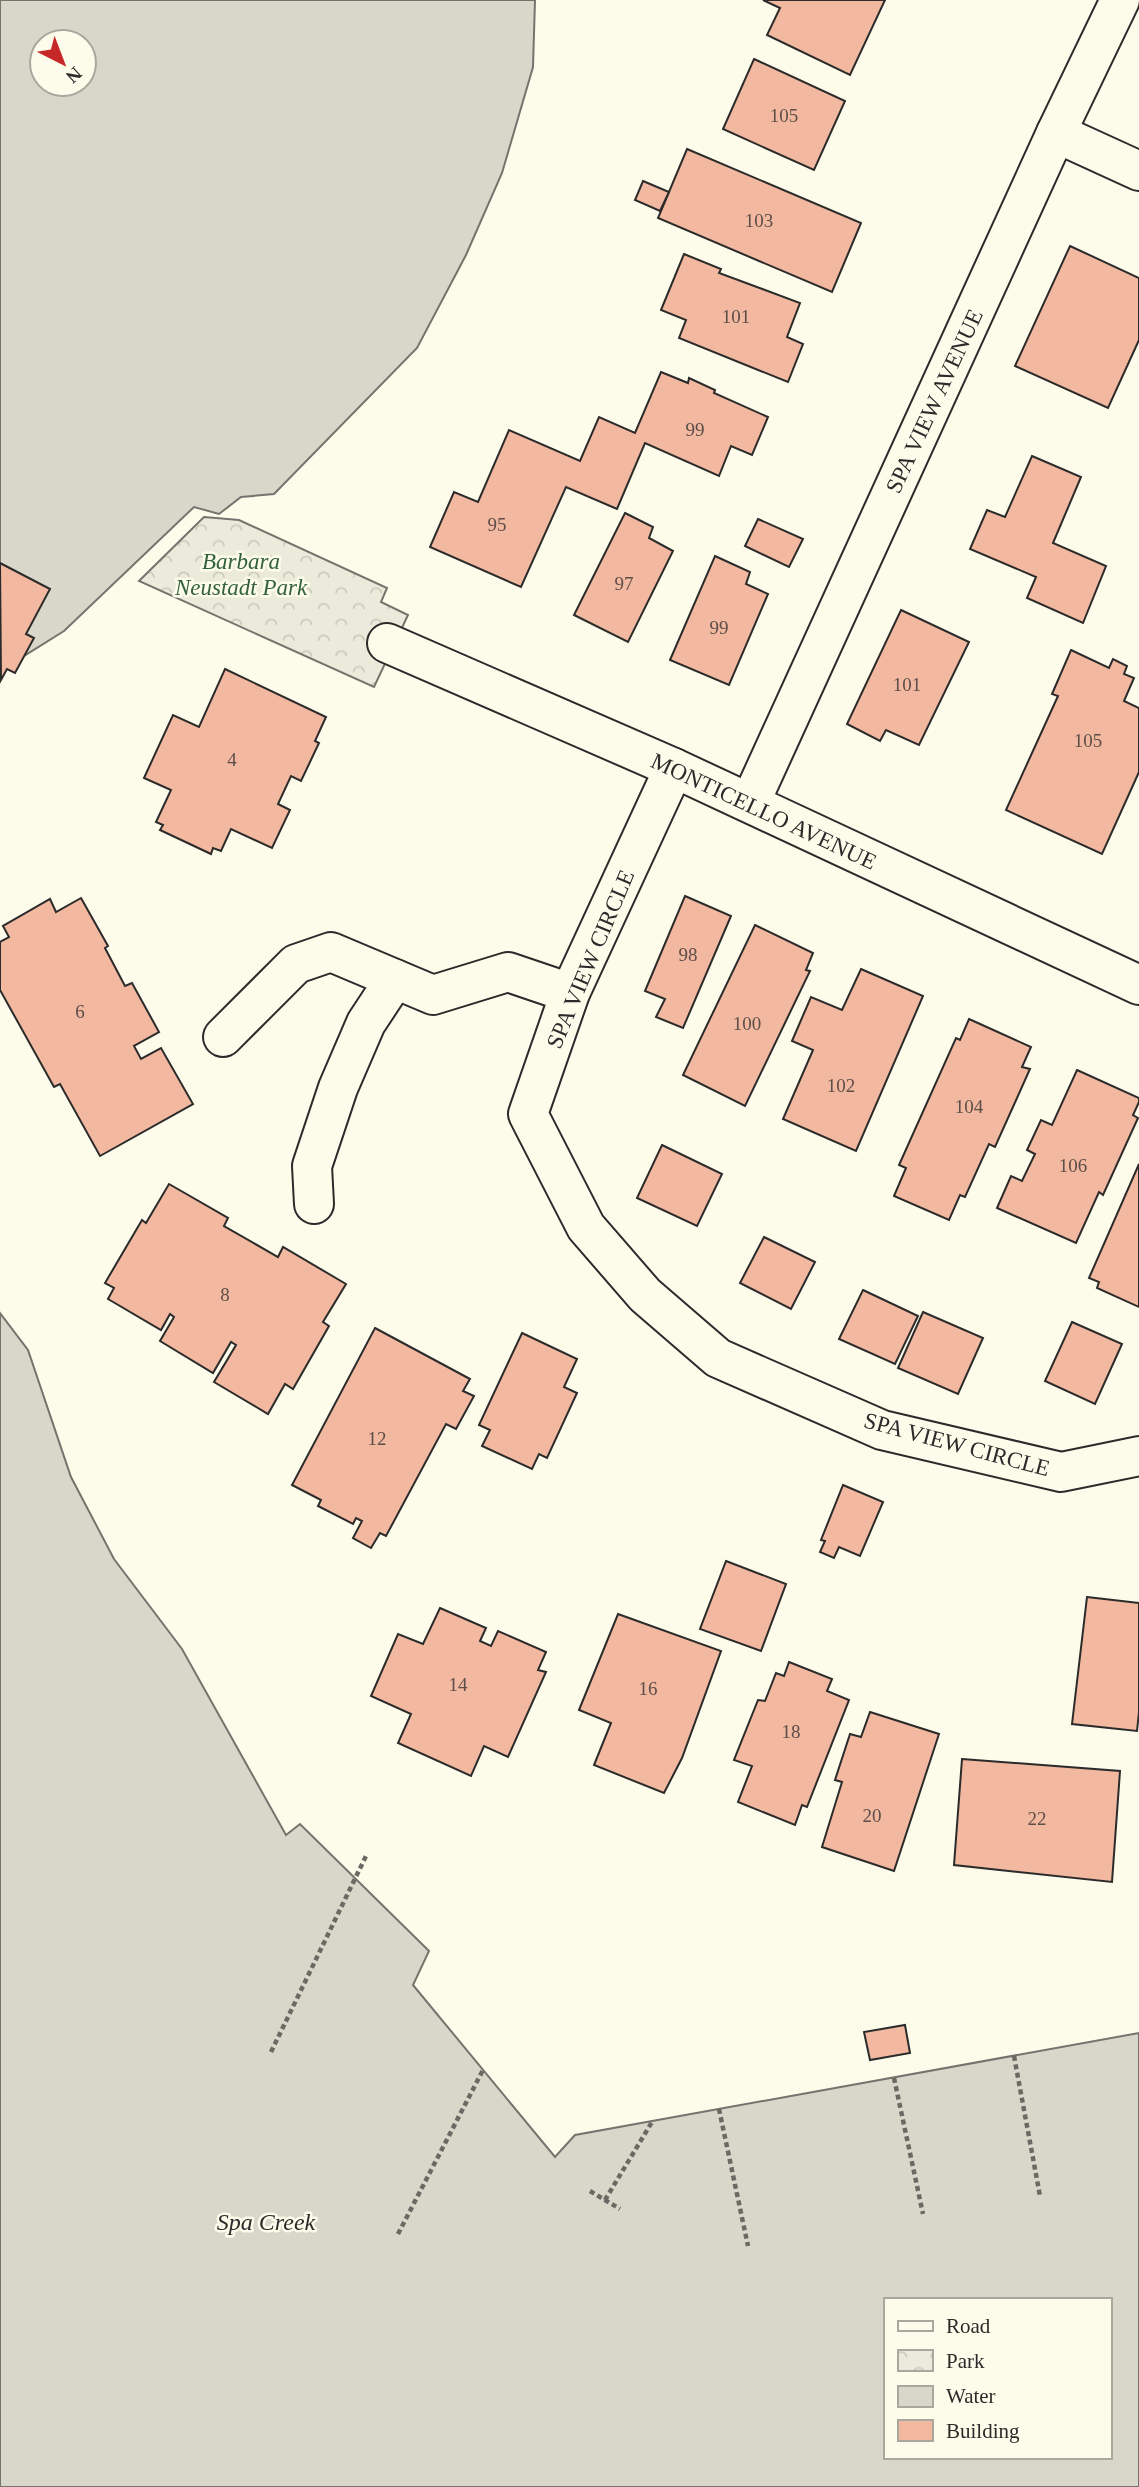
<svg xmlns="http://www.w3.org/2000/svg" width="1139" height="2487" viewBox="0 0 1139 2487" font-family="'Times New Roman',serif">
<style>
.park{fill:url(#park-crowns);stroke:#74746e;stroke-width:2}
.water{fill:#d8d7c9;stroke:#74746e;stroke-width:2;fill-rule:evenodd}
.building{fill:#f2b8a0;stroke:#2b2b2b;stroke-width:2}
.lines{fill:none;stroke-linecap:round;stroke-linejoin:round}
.minor-casing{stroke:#2b2b2b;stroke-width:42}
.path{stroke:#6a6964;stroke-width:4.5;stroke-dasharray:5 3.5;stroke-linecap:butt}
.minor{stroke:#fdfbea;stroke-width:38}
.labels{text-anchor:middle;stroke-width:5;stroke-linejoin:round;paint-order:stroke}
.number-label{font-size:19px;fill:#5d4e48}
.street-label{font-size:23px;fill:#2b2b2b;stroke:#fdfbea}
.park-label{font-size:23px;font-style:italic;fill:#34623c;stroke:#fdfbea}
.water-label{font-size:24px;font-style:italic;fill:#2b2b2b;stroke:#fdfbea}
</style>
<defs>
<pattern id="park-crowns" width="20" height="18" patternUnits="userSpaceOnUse" patternTransform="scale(1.75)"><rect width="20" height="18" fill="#ecebdb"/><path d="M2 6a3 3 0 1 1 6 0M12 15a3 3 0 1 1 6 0" fill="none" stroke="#cbcabc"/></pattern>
</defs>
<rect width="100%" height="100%" fill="#fdfbea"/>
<polygon class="park" points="204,517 239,520 387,588 381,602 408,615 374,687 139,581"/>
<g class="water">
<path d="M 0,0 L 535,0 L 533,67 L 502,173 L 466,255 L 417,348 L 274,494 L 241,497 L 219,514 L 194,507 L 64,631 L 0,671 ZM 42,42 L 84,42 L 84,84 L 42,84 Z"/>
<path d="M 0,1313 L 28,1350 L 71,1477 L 114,1559 L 182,1649 L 286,1835 L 300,1824 L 429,1951 L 413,1985 L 555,2157 L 575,2135 L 1139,2033 L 1139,2487 L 0,2487 ZM 885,2300 L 1109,2300 L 1109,2457 L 885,2457 Z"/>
</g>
<g class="building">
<polygon points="763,0 885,0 850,75 767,35 780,8"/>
<polygon points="754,59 845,101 814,170 723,129"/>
<polygon points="687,149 861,223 832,292 658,218"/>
<polygon points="643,181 669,192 660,211 635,200"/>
<polygon points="1070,246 1139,278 1139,340 1108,408 1015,366"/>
<polygon points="684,254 721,269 719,273 800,303 787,337 803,344 788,382 679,338 686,320 661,310"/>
<polygon points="661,372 688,383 689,378 715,390 714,393 768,417 752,455 731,446 719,476 645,443 617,509 566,487 521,587 430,547 454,492 478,502 509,430 580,461 599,417 635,433"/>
<polygon points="1032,456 1081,477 1053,543 1106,566 1083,623 1027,598 1036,577 970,549 987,510 1005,517"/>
<polygon points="625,513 653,527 649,538 673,551 628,642 574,615"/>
<polygon points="758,519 803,539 789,567 745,546"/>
<polygon points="715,556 750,572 746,584 768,594 729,685 670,660"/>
<polygon points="0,563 50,589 26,634 34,638 15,673 7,669 1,680"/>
<polygon points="901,610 969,642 919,745 886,730 880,741 847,724"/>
<polygon points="1071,650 1109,668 1113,659 1127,666 1124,674 1134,678 1124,701 1139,708 1139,772 1102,854 1006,810 1058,696 1052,694"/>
<polygon points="225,669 326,717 315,741 319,743 301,781 291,776 278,804 290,810 272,848 231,829 221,851 213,848 211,854 160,830 163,825 156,822 171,790 144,778 173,715 199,727"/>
<polygon points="685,896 731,916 683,1028 656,1017 665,999 645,991"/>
<polygon points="81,898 108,946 105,948 125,986 132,983 159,1032 134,1046 141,1059 161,1048 193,1104 100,1156 60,1084 54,1087 0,990 0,942 9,937 3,926 50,899 56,912"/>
<polygon points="755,925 813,953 806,970 810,971 745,1106 683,1075"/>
<polygon points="861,969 923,996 856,1151 783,1119 813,1050 792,1041 811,997 842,1010"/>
<polygon points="969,1019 1031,1047 1022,1067 1030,1069 995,1147 989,1144 965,1197 960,1195 949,1220 894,1196 906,1168 899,1165 956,1038 960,1040"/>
<polygon points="1077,1070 1139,1098 1139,1102 1133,1115 1138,1118 1103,1195 1099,1192 1076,1243 997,1208 1011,1176 1022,1181 1035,1154 1027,1150 1041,1120 1052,1125"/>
<polygon points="662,1145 722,1174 697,1226 637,1198"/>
<polygon points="1139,1164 1139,1307 1097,1288 1099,1282 1089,1278"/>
<polygon points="169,1184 228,1218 224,1226 278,1257 283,1247 346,1284 323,1322 329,1326 293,1389 285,1384 268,1414 214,1382 236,1345 231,1342 213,1373 160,1341 174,1317 170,1314 161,1330 108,1299 114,1288 105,1283 142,1220 146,1223"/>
<polygon points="764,1237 815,1262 791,1309 740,1283"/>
<polygon points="863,1290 918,1316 895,1364 839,1339"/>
<polygon points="923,1312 983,1338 958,1394 898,1368"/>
<polygon points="1072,1322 1122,1344 1095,1404 1045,1381"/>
<polygon points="375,1328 470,1379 463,1391 474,1396 456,1429 446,1424 386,1536 380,1533 371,1548 353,1538 362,1521 356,1518 353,1524 318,1506 321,1500 292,1485"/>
<polygon points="522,1333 577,1359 564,1387 577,1393 547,1458 539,1454 532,1469 482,1446 490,1430 479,1425"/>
<polygon points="843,1485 883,1502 860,1556 839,1547 834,1558 820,1552 825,1541 821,1540"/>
<polygon points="726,1561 786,1584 761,1651 700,1629"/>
<polygon points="1087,1597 1139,1603 1139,1712 1137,1731 1072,1724"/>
<polygon points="440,1608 486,1628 480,1641 491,1646 498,1631 546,1652 538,1670 546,1672 508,1757 484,1746 471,1776 398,1743 411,1714 371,1696 398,1634 423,1644"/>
<polygon points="618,1614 721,1651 682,1758 664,1793 594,1765 611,1723 579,1710"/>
<polygon points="789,1662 832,1679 827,1691 849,1700 807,1807 802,1805 795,1825 738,1802 752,1766 734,1760 758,1700 765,1701 776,1673 784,1676"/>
<polygon points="870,1712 939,1734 894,1871 822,1847 842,1782 835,1780 850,1734 861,1737"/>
<polygon points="962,1759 1120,1771 1112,1882 954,1865"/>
<polygon points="905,2025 910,2053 870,2060 864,2032"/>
</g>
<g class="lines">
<defs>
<g id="minor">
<polyline points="1056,133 1139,171"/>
<polyline points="387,643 674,768 1139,985"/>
<polyline points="674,768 570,993 528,1114 586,1227 645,1295 718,1358 882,1430 1061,1472 1139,1456"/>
<polyline points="750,803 1056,133 1120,0"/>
<polyline points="223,1037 296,964 331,952 433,995 508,972 570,993"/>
<polyline points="314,1204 312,1166 338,1088 366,1023 395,979"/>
</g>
</defs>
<use href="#minor" class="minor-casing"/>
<g class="path">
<polyline points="271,2052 366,1856"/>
<polyline points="1014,2056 1040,2196"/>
<polyline points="894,2078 923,2214"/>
<polyline points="719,2109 748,2246"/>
<polyline points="590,2191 620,2209"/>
<polyline points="605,2200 652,2122"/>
<polyline points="398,2234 483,2070"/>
</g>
<use href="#minor" class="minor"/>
</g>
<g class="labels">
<g class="number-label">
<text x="784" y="122">105</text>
<text x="759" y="227">103</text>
<text x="736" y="323">101</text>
<text x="695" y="436">99</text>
<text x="497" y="531">95</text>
<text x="624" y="590">97</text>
<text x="719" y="634">99</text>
<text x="907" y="691">101</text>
<text x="1088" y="747">105</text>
<text x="232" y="766">4</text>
<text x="688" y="961">98</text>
<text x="80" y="1018">6</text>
<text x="747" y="1030">100</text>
<text x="841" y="1092">102</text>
<text x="969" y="1113">104</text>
<text x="1073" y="1172">106</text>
<text x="225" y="1301">8</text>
<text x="377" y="1445">12</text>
<text x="458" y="1691">14</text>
<text x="648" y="1695">16</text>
<text x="791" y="1738">18</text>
<text x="872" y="1822">20</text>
<text x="1037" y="1825">22</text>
</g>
<g class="street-label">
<text transform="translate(934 401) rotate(-65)" y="8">SPA VIEW AVENUE</text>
<text transform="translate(764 811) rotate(25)" y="8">MONTICELLO AVENUE</text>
<text transform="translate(590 959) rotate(-67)" y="8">SPA VIEW CIRCLE</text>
<text transform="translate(957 1444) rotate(15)" y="8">SPA VIEW CIRCLE</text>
</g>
<g class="park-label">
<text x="241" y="569">Barbara<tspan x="241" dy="26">Neustadt Park</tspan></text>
</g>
<g class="water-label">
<text x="266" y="2230">Spa Creek</text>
</g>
</g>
<rect x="884" y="2298" width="228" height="161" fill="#fdfbea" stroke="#a9a89e" stroke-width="2"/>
<rect x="898" y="2321" width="35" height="10" fill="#fdfbea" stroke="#a9a89e" stroke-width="2"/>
<text x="946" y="2333" font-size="21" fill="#2b2b2b">Road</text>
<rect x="898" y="2350" width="35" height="21" fill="url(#park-crowns)" stroke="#a9a89e" stroke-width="2"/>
<text x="946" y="2368" font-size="21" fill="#2b2b2b">Park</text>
<rect x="898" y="2386" width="35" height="21" fill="#d8d7c9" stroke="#a9a89e" stroke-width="2"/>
<text x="946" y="2403" font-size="21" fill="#2b2b2b">Water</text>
<rect x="898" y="2420" width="35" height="21" fill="#f2b8a0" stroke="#a9a89e" stroke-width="2"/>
<text x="946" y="2438" font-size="21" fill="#2b2b2b">Building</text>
<g transform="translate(63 63) rotate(138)"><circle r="33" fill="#fdfbea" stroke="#a9a89e" stroke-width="2"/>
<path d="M0-5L12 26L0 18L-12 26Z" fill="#c62828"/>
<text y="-10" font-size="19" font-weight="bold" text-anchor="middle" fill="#2b2b2b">N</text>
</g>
</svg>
